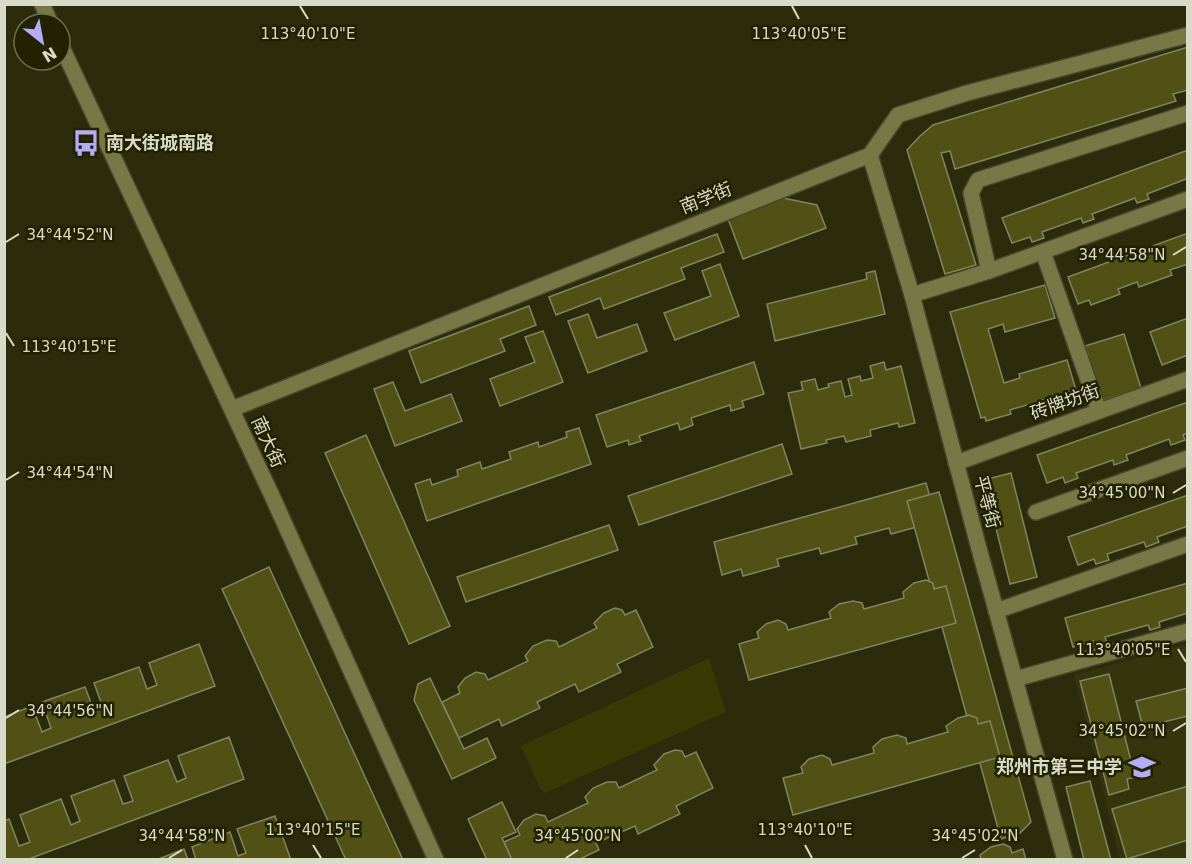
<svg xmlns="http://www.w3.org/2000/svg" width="1192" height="864" viewBox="0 0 1192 864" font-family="'DejaVu Sans','Noto Sans SC',sans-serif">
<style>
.built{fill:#35340c}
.green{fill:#393904}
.building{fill:#515115;stroke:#828361;stroke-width:1.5}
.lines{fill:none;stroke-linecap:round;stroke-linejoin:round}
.minor-casing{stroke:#48472a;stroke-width:18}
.minor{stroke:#787846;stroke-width:15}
.ticks{fill:none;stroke:#d9dac8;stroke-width:2}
.labels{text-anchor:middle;stroke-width:5;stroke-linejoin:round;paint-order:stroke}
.poi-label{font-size:18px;font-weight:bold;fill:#d9dac8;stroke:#222203;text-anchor:start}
.street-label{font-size:18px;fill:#d9dac8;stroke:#222203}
.ticks-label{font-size:15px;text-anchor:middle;fill:#d9dac8;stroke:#222203;stroke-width:5;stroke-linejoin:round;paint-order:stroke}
</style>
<rect width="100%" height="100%" fill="#2c2b0c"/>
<polygon class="built" points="1187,644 1187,859 1120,859 1074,675"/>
<polygon class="green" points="709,658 726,712 545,793 540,788 521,746"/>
<g class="building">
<polygon points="1188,47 1188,90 1173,94 1176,101 955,169 950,151 941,153 976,265 945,274 907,150 920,136 933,125"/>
<polygon points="1188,150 1188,183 1186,179 1147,194 1149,199 1137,203 1135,198 1092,214 1094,219 1083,223 1081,218 1042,232 1044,238 1032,242 1030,237 1012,243 1002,218"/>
<polygon points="778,197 817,205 826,228 743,259 727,216"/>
<polygon points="1188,233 1188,264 1170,270 1172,275 1139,287 1137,282 1118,289 1120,294 1091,305 1089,300 1078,304 1068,277"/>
<polygon points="717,234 724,252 681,268 685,279 604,309 600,298 556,315 549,297"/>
<polygon points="720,264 739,316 675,340 664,313 711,296 702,271"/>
<polygon points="875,271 885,314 775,341 767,304 867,279 866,273"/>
<polygon points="1045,285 1055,318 1005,332 1003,324 988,329 1004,383 1020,378 1019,374 1067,360 1076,390 1063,394 1065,399 1044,405 1043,400 1010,410 1011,414 986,421 985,417 981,418 950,312"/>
<polygon points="529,306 536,325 500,339 505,351 421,383 409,351"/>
<polygon points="588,314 597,338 637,324 647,351 588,373 568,321"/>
<polygon points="1188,318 1188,355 1162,365 1150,332"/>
<polygon points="543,331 563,382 500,406 490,379 535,362 525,337"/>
<polygon points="1124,334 1141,388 1102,401 1085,346"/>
<polygon points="754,362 764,394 742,401 744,407 731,411 730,405 691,418 693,425 680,430 678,423 639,436 641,441 629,445 628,440 607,447 596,415"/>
<polygon points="884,362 886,370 901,366 915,423 899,427 898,423 870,430 871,436 846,442 844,436 826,440 827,443 801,449 788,393 803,390 801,382 815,379 818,390 829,387 828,384 841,381 845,397 852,395 848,379 860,376 861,381 873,378 870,366"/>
<polygon points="393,382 405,411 451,394 462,421 395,446 374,389"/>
<polygon points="1188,402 1188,433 1183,435 1185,440 1171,445 1169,439 1126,455 1128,460 1114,465 1113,460 1076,473 1078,478 1065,483 1063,477 1047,483 1037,455"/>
<polygon points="579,428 591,464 427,521 415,484 430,479 432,485 458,476 457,470 480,462 482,469 511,459 509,452 538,442 539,447 567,437 566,432"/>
<polygon points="366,435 450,626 409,644 325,453"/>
<polygon points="782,444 792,474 639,525 628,496"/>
<polygon points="1011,473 1037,577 1010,584 984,480"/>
<polygon points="926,483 935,515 922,519 924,525 891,534 889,528 855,537 857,544 821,554 819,548 777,559 779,566 743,576 741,569 722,575 714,542"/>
<polygon points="939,492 1031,822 1020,833 1001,839 907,501"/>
<polygon points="1188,495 1188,526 1157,537 1159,542 1146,547 1144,542 1107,554 1109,560 1096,564 1094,559 1078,565 1068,537"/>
<polygon points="609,525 618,550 466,602 457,577"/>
<polygon points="269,567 403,860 346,860 222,589"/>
<polygon points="926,580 933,583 934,589 946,586 956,623 749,680 739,644 759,638 757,632 766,624 778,620 786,624 788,630 831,618 829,612 839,604 853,601 862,603 864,609 904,598 903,592 914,583"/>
<polygon points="1188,583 1188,613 1159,622 1160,627 1150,630 1148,625 1105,637 1107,643 1094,646 1093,641 1073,647 1065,618"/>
<polygon points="615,608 622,610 625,615 636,610 653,647 617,664 621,672 579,692 575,684 537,702 540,708 502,726 499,719 459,738 442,702 460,693 458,687 465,678 476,672 485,674 488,680 528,661 525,656 533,646 547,640 556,641 559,647 597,628 594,623 604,613"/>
<polygon points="199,644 215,686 4,764 4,717 32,706 42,732 51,728 42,702 85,687 94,711 103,708 94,683 139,667 147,689 157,685 149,663"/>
<polygon points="1109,674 1135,777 1127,779 1129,789 1109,795 1080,681"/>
<polygon points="430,678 464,749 487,738 496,758 452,779 414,700 418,684"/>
<polygon points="1188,688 1188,716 1143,727 1136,701"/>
<polygon points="969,715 977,718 978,724 990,721 1000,757 793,815 783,778 803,773 801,767 809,759 822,755 830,759 832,765 874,753 873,747 882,739 897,735 906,738 907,744 948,732 946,726 958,718"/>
<polygon points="229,737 244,779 26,860 4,860 4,821 9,819 19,846 30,842 20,815 61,799 71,825 80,821 71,796 114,780 123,804 133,801 124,776 168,760 177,782 186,778 178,756"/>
<polygon points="675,750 682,751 685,757 696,752 713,788 676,806 680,814 638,834 635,826 596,843 599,850 578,860 512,860 504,842 520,835 517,829 524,820 536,814 545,816 548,822 588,803 585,797 593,788 607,782 616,782 619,788 657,770 654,765 664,754"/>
<polygon points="1090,781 1111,860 1084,860 1066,787"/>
<polygon points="1188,786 1188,840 1127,859 1112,809"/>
<polygon points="502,802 516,832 502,838 512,860 487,860 468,819"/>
<polygon points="275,816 291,860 196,860 192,847 230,832 238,856 246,853 237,829"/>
<polygon points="1003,844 1010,847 1012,853 1023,849 1026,860 981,860 980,855 991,847"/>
<polygon points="184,849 188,860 156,860"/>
</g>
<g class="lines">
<defs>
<g id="minor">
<polyline points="42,4 51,24"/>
<polyline points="60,43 273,498 436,860"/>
<polyline points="870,155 912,295 978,545 1065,860"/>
<polyline points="1043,252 1099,411"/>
<polyline points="989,271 971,193 978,180 1188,113"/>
<polyline points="912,295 989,271 1188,199"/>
<polyline points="232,409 870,155 898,115 967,93 1188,35"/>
<polyline points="956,463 1188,379"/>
<polyline points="1036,512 1188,458"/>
<polyline points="996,611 1188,544"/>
<polyline points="1015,679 1188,631"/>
</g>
</defs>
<use href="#minor" class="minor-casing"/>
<use href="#minor" class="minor"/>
</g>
<path class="ticks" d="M 300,6 L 308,19M 792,6 L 799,19M 6,242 L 19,234M 1173,255 L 1186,247M 6,333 L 14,346M 6,480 L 19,472M 1173,493 L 1186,485M 1178,649 L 1186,662M 6,718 L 19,710M 1173,731 L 1186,723M 313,845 L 321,858M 805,845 L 812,858M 169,858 L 182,850M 566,858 L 578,850M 962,858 L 975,850"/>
<defs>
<symbol id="bus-bare" viewBox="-9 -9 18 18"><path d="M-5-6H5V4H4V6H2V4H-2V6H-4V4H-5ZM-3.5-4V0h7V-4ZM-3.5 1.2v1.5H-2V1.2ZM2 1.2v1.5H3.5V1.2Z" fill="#b5acf8" stroke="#222203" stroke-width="2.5" paint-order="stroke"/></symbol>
<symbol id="school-bare" viewBox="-9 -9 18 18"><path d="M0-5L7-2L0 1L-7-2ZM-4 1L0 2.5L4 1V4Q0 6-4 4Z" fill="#b5acf8" stroke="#222203" stroke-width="2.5" paint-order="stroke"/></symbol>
</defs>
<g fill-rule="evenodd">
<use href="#bus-bare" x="67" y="124" width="38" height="38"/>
<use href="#school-bare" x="1123" y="748" width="38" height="38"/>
</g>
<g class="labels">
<g class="poi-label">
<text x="106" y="149">南大街城南路</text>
<text x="1122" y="773" text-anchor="end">郑州市第三中学</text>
</g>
<g class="street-label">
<text transform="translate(706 198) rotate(-22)" y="6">南学街</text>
<text transform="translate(1065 402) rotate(-20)" y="6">砖牌坊街</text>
<text transform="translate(268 442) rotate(65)" y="6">南大街</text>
<text transform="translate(987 502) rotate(75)" y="6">平等街</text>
</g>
</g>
<g class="ticks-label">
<text x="308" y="39">113°40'10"E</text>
<text x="799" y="39">113°40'05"E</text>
<text x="70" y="240">34°44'52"N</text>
<text x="1122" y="260">34°44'58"N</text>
<text x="69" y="352">113°40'15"E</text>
<text x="70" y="478">34°44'54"N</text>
<text x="1122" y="498">34°45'00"N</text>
<text x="1123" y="655">113°40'05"E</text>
<text x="70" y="716">34°44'56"N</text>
<text x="1122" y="736">34°45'02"N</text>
<text x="313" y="835">113°40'15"E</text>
<text x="805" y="835">113°40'10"E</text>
<text x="182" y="841">34°44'58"N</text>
<text x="578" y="841">34°45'00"N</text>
<text x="975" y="841">34°45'02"N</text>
</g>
<rect width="1192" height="864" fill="none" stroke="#d9dac8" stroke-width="12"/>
<g transform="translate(42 42) rotate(149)"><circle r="28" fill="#222203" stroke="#6b6c52" stroke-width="1.5"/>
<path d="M0-4.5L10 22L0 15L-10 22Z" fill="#b5acf8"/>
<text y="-9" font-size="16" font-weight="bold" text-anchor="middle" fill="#d9dac8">N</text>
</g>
</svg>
